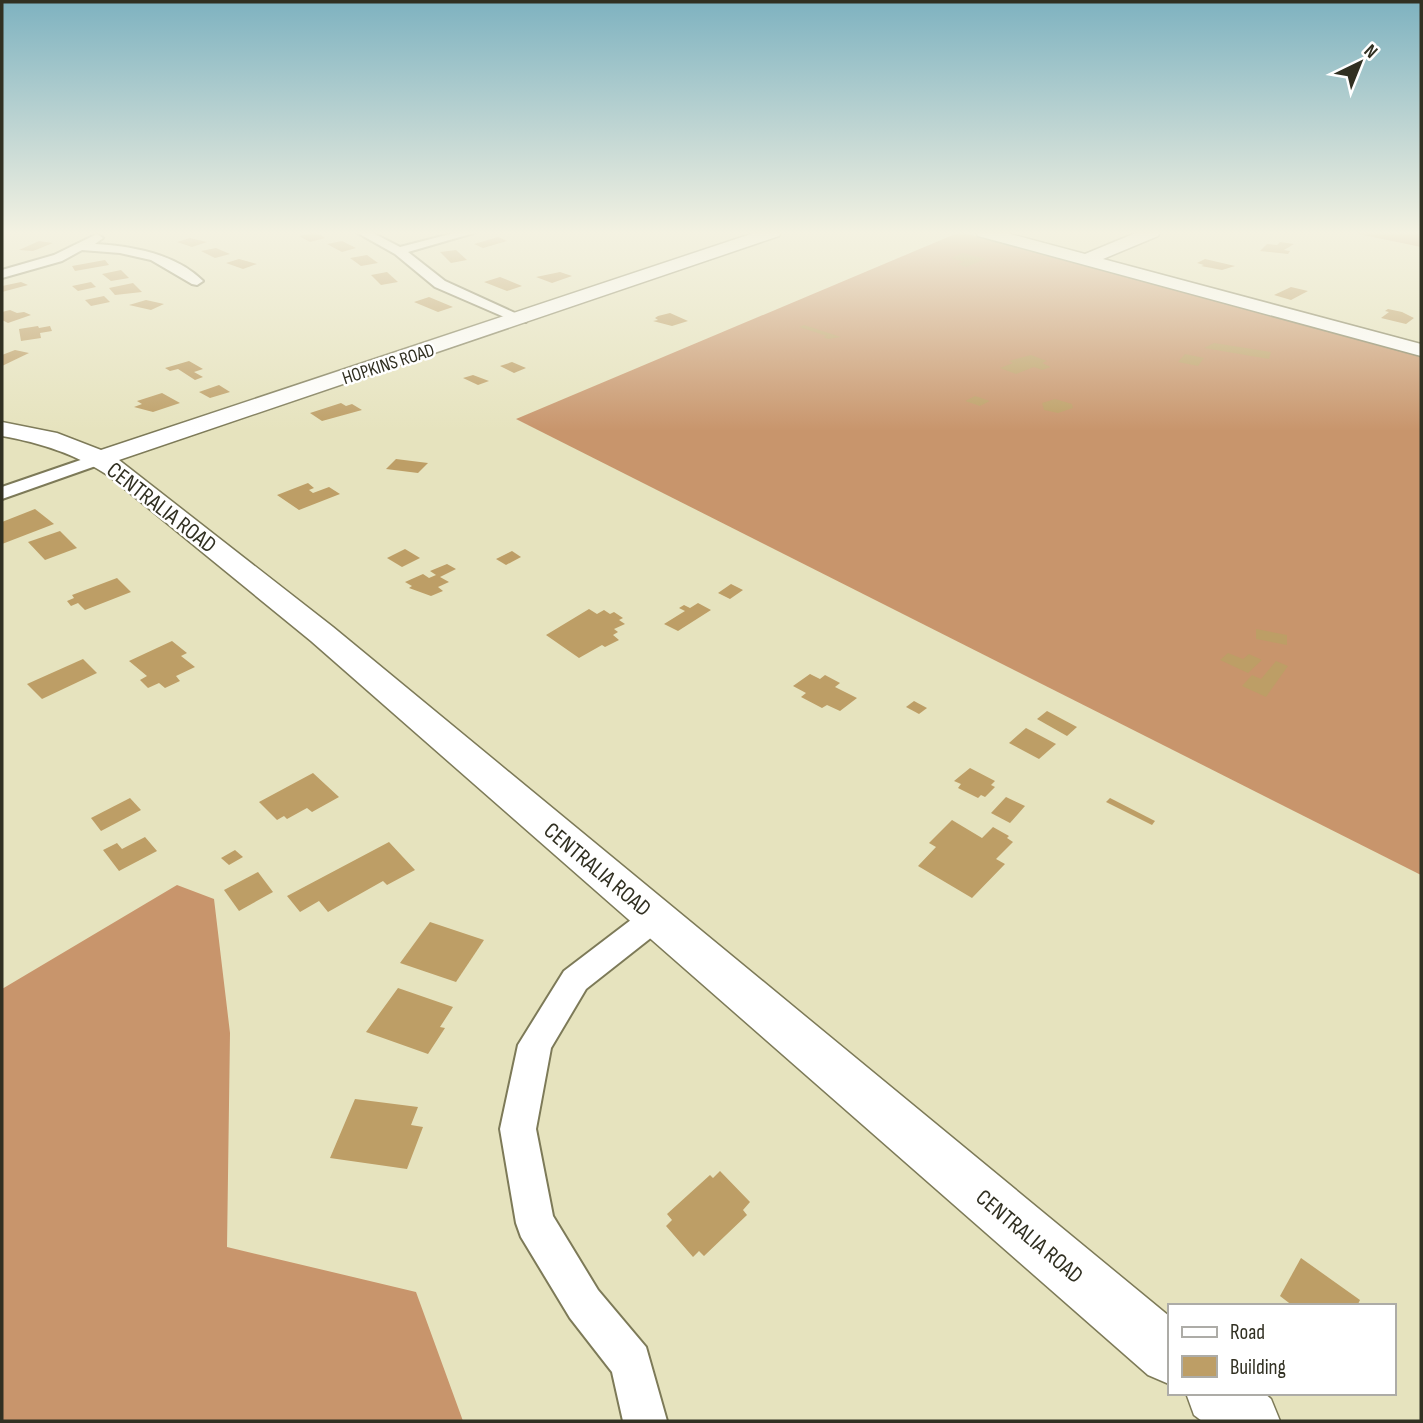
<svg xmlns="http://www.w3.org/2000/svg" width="1423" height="1423" viewBox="0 0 1423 1423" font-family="'Sofia Sans Condensed',sans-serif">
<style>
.forest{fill:#c8956c}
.building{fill:#bd9e66}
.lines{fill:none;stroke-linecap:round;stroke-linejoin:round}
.street-casing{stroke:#7d7a58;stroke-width:4}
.secondary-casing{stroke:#7d7a58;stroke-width:3}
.street{fill:#fff;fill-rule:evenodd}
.secondary{fill:#fff;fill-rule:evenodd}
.labels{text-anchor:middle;stroke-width:5;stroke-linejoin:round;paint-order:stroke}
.far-street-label{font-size:19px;fill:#313022;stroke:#fff}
.street-label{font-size:23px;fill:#313022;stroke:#fff}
</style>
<rect width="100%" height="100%" fill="#e6e3be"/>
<g class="forest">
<polygon points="960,232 1421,357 1421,875 516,419"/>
<polygon points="1349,232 1421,232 1421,247"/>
<polygon points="177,885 214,899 230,1033 227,1247 416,1292 463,1421 2,1421 2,989"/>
</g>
<g class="building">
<polygon points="316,232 325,238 310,242 299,236"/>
<polygon points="498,237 507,241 483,248 474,244"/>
<polygon points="190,238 207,242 192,247 177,242"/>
<polygon points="39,241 53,243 33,251 19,250"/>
<polygon points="342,241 356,248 342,252 327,244"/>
<polygon points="1280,242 1294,244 1284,250 1290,251 1288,254 1260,251 1267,244 1277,245"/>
<polygon points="216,248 230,254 215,258 201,251"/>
<polygon points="456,250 467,260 451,263 440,252"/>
<polygon points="963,253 986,259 966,267 957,264 964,262 951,258"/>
<polygon points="367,255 378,263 361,266 350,258"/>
<polygon points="239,259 257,264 243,269 226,263"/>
<polygon points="1205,259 1235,266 1222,270 1201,266 1204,265 1197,263"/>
<polygon points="105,260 109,265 75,271 72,266"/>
<polygon points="121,270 129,278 111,281 102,274"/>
<polygon points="387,272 398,282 381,285 371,275"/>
<polygon points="560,272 572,276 552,283 536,277"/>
<polygon points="500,277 522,286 507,291 484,282"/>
<polygon points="21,282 28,285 2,292 2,286"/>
<polygon points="91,282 96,287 78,291 72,286"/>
<polygon points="133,283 142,292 115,295 109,288"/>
<polygon points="1291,287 1308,291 1291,300 1274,295"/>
<polygon points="104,296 110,302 91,306 85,300"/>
<polygon points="429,297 453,307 438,312 414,302"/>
<polygon points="146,300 164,304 151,310 129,305"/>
<polygon points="1388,309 1402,312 1414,318 1406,324 1381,318 1389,312 1385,311"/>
<polygon points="10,310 17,313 24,312 31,315 8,323 2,320 2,312"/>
<polygon points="670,313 688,321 672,326 653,321 658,320 655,318 658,316"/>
<polygon points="804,325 841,337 828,339 823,337 827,336 799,327"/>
<polygon points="38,326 39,328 50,326 52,331 40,333 41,338 21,341 19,329"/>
<polygon points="1214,343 1271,352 1269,359 1204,348"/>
<polygon points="15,350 29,353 2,366 2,355"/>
<polygon points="1185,354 1204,358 1198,366 1178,362"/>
<polygon points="1031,355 1047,361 1042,363 1051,367 1042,370 1034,367 1016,374 1000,368 1013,363 1009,361"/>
<polygon points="189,361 203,369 194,372 203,377 195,380 178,369 170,371 165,368"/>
<polygon points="512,362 526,368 514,373 500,366"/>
<polygon points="473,375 489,381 478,385 463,378"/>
<polygon points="219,385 230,392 210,398 199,392"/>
<polygon points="162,393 180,403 153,412 134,407 142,404 137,401"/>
<polygon points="975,396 990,401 980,406 965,401"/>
<polygon points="1055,399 1072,404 1073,408 1058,413 1044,410 1042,403"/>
<polygon points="341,403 346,406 352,404 362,410 322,421 310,413"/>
<polygon points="396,459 428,463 418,473 386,469"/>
<polygon points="308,483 314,488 309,490 313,493 329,487 340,494 299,510 277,495"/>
<polygon points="35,509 54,524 2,544 2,522"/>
<polygon points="60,531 77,548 45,560 28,542"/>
<polygon points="405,549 420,558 402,567 387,558"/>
<polygon points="512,551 521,557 506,565 496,559"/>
<polygon points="447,564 456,569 440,577 449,582 438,587 443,591 431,596 409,588 412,586 405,582 423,574 429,578 436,575 430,571"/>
<polygon points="117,578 131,592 85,610 78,603 71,606 67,601 74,598 72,595"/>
<polygon points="731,584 743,590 730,599 718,593"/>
<polygon points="698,603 711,610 678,631 664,624 685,611 679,608 684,605 690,608"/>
<polygon points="589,609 597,614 604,610 610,614 614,612 623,618 619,620 625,624 614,629 618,632 613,635 619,640 605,647 602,645 579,658 546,635"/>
<polygon points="1256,629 1287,635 1287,645 1256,639"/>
<polygon points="172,641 187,653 181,656 195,667 176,676 180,681 165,688 159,683 148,688 140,680 147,676 129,661"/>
<polygon points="1228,653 1243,659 1249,654 1262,660 1248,673 1220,660"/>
<polygon points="83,659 97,673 42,699 27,684"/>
<polygon points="1276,661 1288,666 1266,697 1242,686 1252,675 1261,679"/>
<polygon points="810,674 820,679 825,675 840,683 835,687 857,698 840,711 827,705 822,708 801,697 806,693 793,686"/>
<polygon points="914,701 927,708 919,714 906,707"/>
<polygon points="1047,711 1077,727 1067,736 1037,719"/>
<polygon points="1026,728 1056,744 1039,759 1009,743"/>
<polygon points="970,768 995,781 991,785 995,787 985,797 981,795 978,798 958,788 961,784 954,781"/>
<polygon points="313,773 339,797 312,812 307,808 287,819 284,816 277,820 259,802"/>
<polygon points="1006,797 1025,806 1010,823 991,813"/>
<polygon points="130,798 141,810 101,831 91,818"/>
<polygon points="1110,798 1155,821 1152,825 1106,802"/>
<polygon points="952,820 982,838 993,827 1009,836 1007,838 1013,842 996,859 1005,864 972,898 918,866 936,847 929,843"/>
<polygon points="145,837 157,851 119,871 103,850 117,843 122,849"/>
<polygon points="389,842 415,870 387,885 383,881 328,912 319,901 300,912 287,896"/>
<polygon points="235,850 243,857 229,865 221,858"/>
<polygon points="258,872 273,892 239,911 224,890"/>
<polygon points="430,922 484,940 456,982 400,963"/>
<polygon points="398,988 453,1007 440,1027 445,1028 428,1054 366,1032"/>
<polygon points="355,1099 418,1107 411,1125 423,1127 407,1169 330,1158"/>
<polygon points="720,1171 750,1202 743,1210 747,1215 704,1256 699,1251 693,1257 666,1226 672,1220 667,1214 710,1175 713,1178"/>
<polygon points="1301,1258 1360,1300 1357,1306 1293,1306 1280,1296"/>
</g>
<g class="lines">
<defs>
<g id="street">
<polygon points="356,232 371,232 400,247 458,232 477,232 408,252 445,281 528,319 526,322 516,322 435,287 395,254"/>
<path d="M 97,234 L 103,238 L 95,244 C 132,246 176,254 203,281 L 197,285 L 192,284 L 151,260 L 120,253 L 82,250 L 62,261 L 2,278 L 2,270 L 54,255 Z"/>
<polygon points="101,453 110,458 107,462 2,499 2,487"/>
<polygon points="655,906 666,910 670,918 666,926 586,989 551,1048 536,1129 553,1216 598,1290 646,1347 667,1421 623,1421 612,1372 570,1318 521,1237 516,1223 500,1129 518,1045 564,971 644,910"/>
</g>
<g id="secondary">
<path d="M 757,232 L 781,232 L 779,236 L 119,460 L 333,627 L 1169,1316 L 1169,1384 L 1148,1375 L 311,641 L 109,476 C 76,454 41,443 2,436 L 2,422 L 57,433 L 101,450 Z"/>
<polygon points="976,232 1003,232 1085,254 1138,232 1160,232 1158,236 1103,259 1421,344 1421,356 978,236"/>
<polygon points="1186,1393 1264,1393 1271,1399 1280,1421 1202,1421 1194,1415"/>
</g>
</defs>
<use href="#street" class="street-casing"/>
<use href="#secondary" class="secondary-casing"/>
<use href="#street" class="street"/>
<use href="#secondary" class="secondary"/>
</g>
<linearGradient id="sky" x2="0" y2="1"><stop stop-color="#7eb2c0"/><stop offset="0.54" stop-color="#f4f2e2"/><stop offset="1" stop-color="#f4f2e2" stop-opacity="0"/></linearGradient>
<rect width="1423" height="431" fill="url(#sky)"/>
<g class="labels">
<g class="far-street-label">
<text transform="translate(388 363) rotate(-18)" y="7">HOPKINS ROAD</text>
</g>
<g class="street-label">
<text transform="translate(162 507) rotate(38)" y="8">CENTRALIA ROAD</text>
<text transform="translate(598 869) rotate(40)" y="8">CENTRALIA ROAD</text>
<text transform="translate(1030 1236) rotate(40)" y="8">CENTRALIA ROAD</text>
</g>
</g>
<rect width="1423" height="1423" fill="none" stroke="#313022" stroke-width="7"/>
<rect x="1168" y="1304" width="228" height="91" fill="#ffffff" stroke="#adaca7" stroke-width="2"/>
<rect x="1182" y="1327" width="35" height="10" fill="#ffffff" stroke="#adaca7" stroke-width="2"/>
<text x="1230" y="1339" font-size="21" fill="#313022">Road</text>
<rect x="1182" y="1356" width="35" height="21" fill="#bd9e66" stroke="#adaca7" stroke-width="2"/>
<text x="1230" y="1374" font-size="21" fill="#313022">Building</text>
<g transform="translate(1360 63) rotate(43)" stroke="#ffffff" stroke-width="5" paint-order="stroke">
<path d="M0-5L12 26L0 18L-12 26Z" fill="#313022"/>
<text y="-10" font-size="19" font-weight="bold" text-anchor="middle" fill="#313022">N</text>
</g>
</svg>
